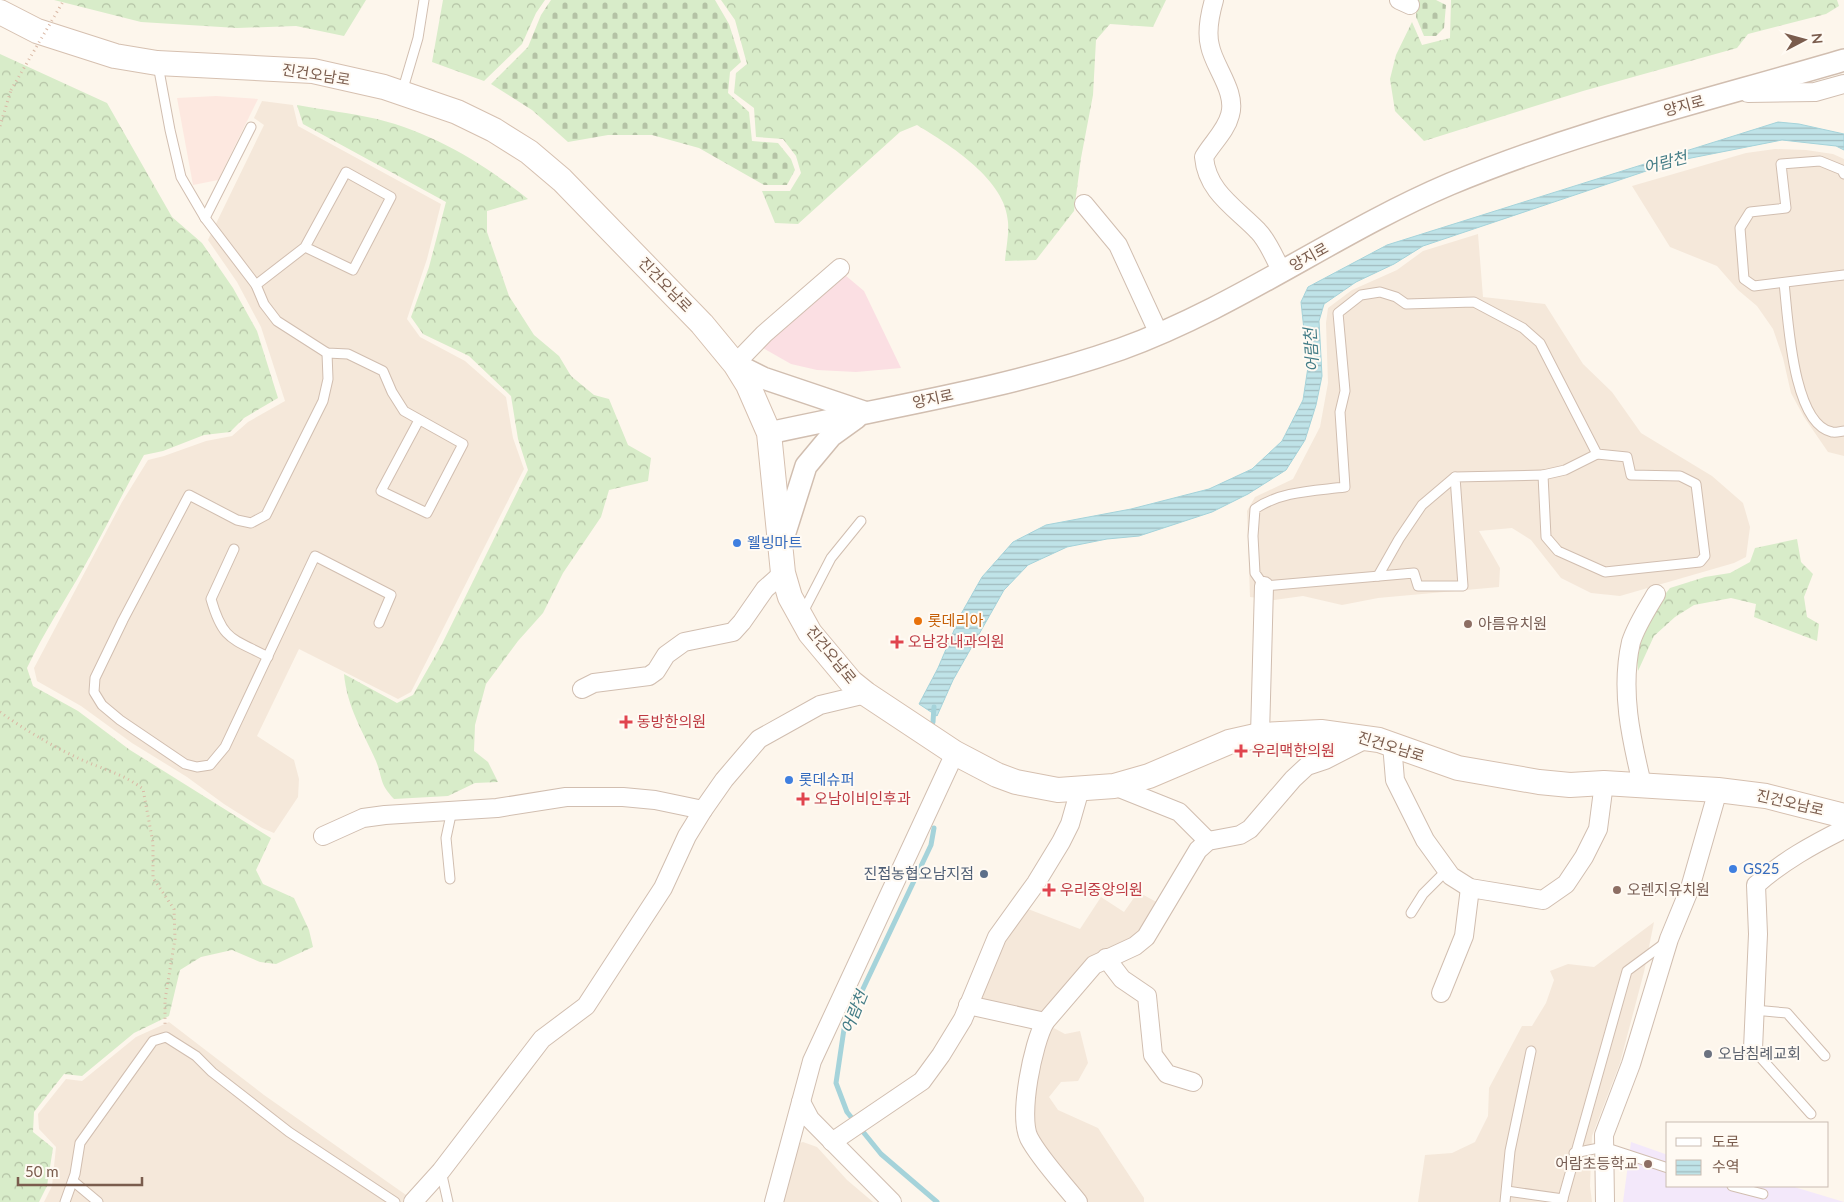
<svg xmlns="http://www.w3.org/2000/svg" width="1844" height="1202" viewBox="0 0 1844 1202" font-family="Lato,'Noto Sans KR',sans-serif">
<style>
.residential{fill:#f5e8da}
.commercial{fill:#fde8e0}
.education{fill:#f3e8fa}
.medical{fill:#fbdfe3}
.forest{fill:url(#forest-crowns)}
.cemetery{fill:url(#cemetery-stones)}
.water{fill:url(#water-rules);stroke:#a5d3da}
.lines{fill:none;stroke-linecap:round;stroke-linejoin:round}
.stream{stroke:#a5d3da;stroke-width:5}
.service-casing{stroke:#d1beb0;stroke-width:11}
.minor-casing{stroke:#d1beb0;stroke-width:20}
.tertiary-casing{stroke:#d1beb0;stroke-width:24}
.secondary-casing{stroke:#d6c0b0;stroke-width:26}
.path{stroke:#d9b8a5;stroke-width:3;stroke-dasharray:1 4;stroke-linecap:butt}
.service{stroke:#fff;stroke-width:9}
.minor{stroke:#fff;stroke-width:18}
.tertiary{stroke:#fff;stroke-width:21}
.secondary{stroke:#fff;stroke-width:24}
.path-bridge{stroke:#d9b8a5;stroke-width:3;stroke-dasharray:1 4;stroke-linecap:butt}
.shop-dot{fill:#3f7fe0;stroke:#fffaf3;stroke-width:2}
.food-dot{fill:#e8710a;stroke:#fffaf3;stroke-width:2}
.education-dot{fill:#8d6e63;stroke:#fffaf3;stroke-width:2}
.health-dot{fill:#e0444e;stroke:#fffaf3;stroke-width:2}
.service-dot{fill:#5c6f8a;stroke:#fffaf3;stroke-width:2}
.worship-dot{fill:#6b7280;stroke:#fffaf3;stroke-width:2}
.labels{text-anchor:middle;stroke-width:4;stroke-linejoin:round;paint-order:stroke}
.street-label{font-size:15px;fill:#7a5c4d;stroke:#fffaf3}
.shop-label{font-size:15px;fill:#366cbe;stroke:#fffaf3;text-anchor:start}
.food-label{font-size:15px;fill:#c56008;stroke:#fffaf3;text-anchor:start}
.education-label{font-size:15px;fill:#785e54;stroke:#fffaf3;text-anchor:start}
.health-label{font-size:15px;fill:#be3a42;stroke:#fffaf3;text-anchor:start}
.service-label{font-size:15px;fill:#4e5e75;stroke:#fffaf3;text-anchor:end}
.worship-label{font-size:15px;fill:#5b616d;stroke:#fffaf3;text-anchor:start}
.water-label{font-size:16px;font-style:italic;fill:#437c86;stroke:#fffaf3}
</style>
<defs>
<pattern id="forest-crowns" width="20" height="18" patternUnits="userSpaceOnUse" patternTransform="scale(1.25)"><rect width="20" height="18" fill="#d8ecc9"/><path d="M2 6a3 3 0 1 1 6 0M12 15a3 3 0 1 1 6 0" fill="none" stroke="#b4c2a5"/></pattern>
<pattern id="cemetery-stones" width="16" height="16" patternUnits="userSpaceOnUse" patternTransform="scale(1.25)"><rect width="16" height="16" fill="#d8ecc9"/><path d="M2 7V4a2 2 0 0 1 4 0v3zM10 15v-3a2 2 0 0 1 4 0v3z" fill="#b4c2a5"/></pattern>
<pattern id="water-rules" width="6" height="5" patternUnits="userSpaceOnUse" patternTransform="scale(1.25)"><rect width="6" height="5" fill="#bfe3e8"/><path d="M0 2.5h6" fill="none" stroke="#a0bbbe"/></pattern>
</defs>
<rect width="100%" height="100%" fill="#fdf6ec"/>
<g class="residential">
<polygon points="262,101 293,105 298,126 441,204 427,259 407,319 420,337 465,361 506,397 513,438 524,469 411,692 398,699 299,649 257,736 294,760 299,779 298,797 274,833 262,828 224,804 187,777 132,743 81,706 37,681 34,668 122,502 148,460 164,456 206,441 232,436 248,422 285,401 261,327 237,282 208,240 264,125 254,118"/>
<polygon points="1775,149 1806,150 1833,154 1844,159 1844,456 1828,452 1804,417 1791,393 1783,358 1773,329 1757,306 1738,290 1717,266 1670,247 1632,186 1746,153"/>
<polygon points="1478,234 1483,297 1545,304 1583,364 1612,392 1641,433 1712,476 1743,503 1750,527 1746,557 1734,563 1620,596 1591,593 1561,578 1531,540 1512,528 1479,531 1500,568 1499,587 1378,598 1342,605 1303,596 1274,600 1250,597 1247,511 1255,497 1293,479 1320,427 1328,383 1326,323 1328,308 1352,290 1397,270 1423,251"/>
<polygon points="1138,892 1162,905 1145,932 1043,1015 976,999 1006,936 1028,909 1080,929 1101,897 1124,912"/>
<polygon points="1654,922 1644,972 1620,1063 1592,1136 1590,1186 1592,1202 1418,1202 1425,1155 1452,1153 1475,1142 1488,1116 1489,1088 1522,1026 1532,1026 1546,1003 1554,980 1550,971 1568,964 1594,967"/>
<polygon points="169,1022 264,1095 416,1202 44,1202 52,1186 56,1147 39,1129 38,1114 66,1079 82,1081 136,1037"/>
<polygon points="1052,1027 1065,1034 1080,1031 1088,1063 1078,1081 1061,1082 1049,1097 1058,1110 1098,1128 1144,1198 1144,1202 1087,1202 1036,1136 1033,1112 1042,1043"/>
<polygon points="803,1142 817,1147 847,1180 873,1202 778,1202 790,1146"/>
</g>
<polygon class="commercial" points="216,96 258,99 218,180 193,185 177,98"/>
<polygon class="education" points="1631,1142 1668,1155 1668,1186 1791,1186 1844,1202 1623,1202"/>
<polygon class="medical" points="845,275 864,291 901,368 856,372 817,370 791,364 761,347"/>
<g class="forest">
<polygon points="54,0 366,0 344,36 296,26 237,28 141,22"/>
<polygon points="443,0 545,0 536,13 522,44 484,81 432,62"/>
<path d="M 721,0 L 1166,0 L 1153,27 L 1110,24 L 1096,40 L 1093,95 L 1081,158 L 1074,211 L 1036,260 L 1005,261 C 1006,248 1009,235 1008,222 C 1006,180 950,145 917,125 L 900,132 L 798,224 L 775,223 L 762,191 L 790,191 L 801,173 L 796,156 L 783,139 L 756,137 L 754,108 L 734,93 L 736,73 L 747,64 L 735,20 Z"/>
<polygon points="1451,0 1837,0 1839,6 1826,14 1748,34 1737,48 1583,91 1424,141 1395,111 1390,79 1396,55 1412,22 1422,45 1450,38"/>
<path d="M 0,54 L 107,103 L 172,217 L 202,243 L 233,288 L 257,331 L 278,398 L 244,418 L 230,432 L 204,435 L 163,451 L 144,455 C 123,492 105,530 84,567 C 65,601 44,632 27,668 L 33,686 L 78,711 L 130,750 L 271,838 L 256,870 L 263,884 L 294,898 L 309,930 L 313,947 L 276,964 L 260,962 L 232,950 L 201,957 L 180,970 L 169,1016 L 134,1033 L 82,1076 L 64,1074 L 34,1112 L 33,1132 L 53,1148 L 47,1186 L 39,1202 L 0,1202 Z"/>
<path d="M 297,105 C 324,110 351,113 377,119 C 433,133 483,163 528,199 L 487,211 L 487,232 L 509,296 L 534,335 L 559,356 L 571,376 L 594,395 L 609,399 L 628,445 L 651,458 L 648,481 L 609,490 L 601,517 L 563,573 L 543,613 L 518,641 L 486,684 L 475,725 L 474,751 L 488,762 L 498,782 L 475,783 L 448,796 L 394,799 C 379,783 383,779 376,761 C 363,732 347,707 344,674 L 397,703 L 413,695 L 442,644 L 528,470 L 518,439 L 511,396 L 469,356 L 423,334 L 411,317 L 429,267 L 446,202 L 303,124 Z"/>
<polygon points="1797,539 1801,562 1813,574 1804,597 1807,617 1819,624 1817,641 1754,617 1756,604 1731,598 1694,605 1675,617 1654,636 1638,671 1637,660 1642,634 1659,602 1670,588 1705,577 1730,573 1750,562 1755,548"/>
</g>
<g class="cemetery">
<polygon points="551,0 715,0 729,24 741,62 730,72 728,93 749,112 752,141 778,143 791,159 795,170 787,185 764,185 699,148 652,135 608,135 568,142 532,110 491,84 528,47 541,15"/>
<polygon points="1413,0 1436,0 1446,5 1444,28 1436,36 1424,36 1416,17 1417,2"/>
</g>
<polygon class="water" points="1778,122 1799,124 1844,134 1844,150 1836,146 1782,140 1676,161 1423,246 1394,264 1356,282 1324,304 1319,321 1322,376 1316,405 1305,440 1286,470 1248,494 1212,512 1139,536 1107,539 1067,547 1028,565 1004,590 953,680 937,716 919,704 938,668 961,614 982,577 1013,542 1046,525 1131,509 1209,489 1252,469 1282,441 1303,400 1308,367 1301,302 1308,287 1387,245"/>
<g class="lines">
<g class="stream">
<polyline points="933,722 934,707"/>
<polyline points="934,828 931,845 844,1029 836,1083 847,1112 881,1154 937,1202"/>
</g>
<defs>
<g id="service">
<polyline points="158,65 170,130 181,177 205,218 256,285 264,304 277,321 327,353 348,354 383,371 392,392 404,411 463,444 427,513 381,491 419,420"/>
<polyline points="402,92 418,38 424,0"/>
<polyline points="1844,174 1842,170 1820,161 1781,164 1786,208 1750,212 1740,228 1744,279 1754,286 1844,275"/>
<polyline points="205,218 251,127"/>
<path d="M 1784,283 C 1788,316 1792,424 1832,432 C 1836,433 1841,431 1844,431"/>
<polyline points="256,285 305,247 346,172 391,197 353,270 305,247"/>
<path d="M 1380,292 L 1396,297 L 1406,304 L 1474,302 L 1523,328 L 1540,343 L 1597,454 L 1627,457 L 1631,475 L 1680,476 L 1696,484 L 1705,556 L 1700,562 L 1605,572 L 1558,551 L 1546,537 L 1543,475 L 1455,477 L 1463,586 L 1418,586 L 1414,573 L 1264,586 L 1255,573 L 1253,536 L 1255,509 C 1281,491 1314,491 1345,487 L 1340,412 L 1345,391 L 1338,313 L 1361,295 Z"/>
<polyline points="327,353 328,379 323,401 266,515 251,523 237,520 189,495 123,620 95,678 94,692 102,705 120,720 185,764 197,767 210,765 225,747 315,556 391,595 379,623"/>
<polyline points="1543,475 1565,470 1597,454"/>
<path d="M 234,549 L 211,599 C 223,641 232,638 268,657"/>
<polyline points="1378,576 1399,539 1422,505 1455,477"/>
<polyline points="802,614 831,558 861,521"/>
<polyline points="450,879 446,838 452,810"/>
<polyline points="1411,913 1423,894 1447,870"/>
<polyline points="1754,1010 1787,1013 1825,1056"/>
<polyline points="1753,1049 1811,1114"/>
<polyline points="1574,1153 1604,1147 1668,1168"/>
<polyline points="441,1171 448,1202"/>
<polyline points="73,1181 98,1202"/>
<polyline points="1732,1186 1763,1194"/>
<polyline points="1507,1191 1563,1199"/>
<polyline points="65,1202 75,1174 80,1143 153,1041 166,1037 196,1056 212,1072 289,1132 395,1202"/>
<polyline points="1505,1202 1510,1151 1531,1051"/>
<polyline points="1562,1202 1627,971 1665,943"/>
</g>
<g id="minor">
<path d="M 1214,0 C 1210,14 1206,31 1210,46 C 1214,67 1237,92 1230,115 C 1226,131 1212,143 1204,157 C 1207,192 1236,208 1258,231 C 1268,241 1275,259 1282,272"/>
<polyline points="1399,0 1410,5"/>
<polyline points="1748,93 1815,92 1844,84"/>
<polyline points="1084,204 1118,245 1159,334"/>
<polyline points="735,364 764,334 840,268"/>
<polyline points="582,689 594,683 649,676 656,671 666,655 684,642 733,632 742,622 765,589 783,573"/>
<polyline points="1260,735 1264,586"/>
<polyline points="1392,744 1395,780 1425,840 1451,876 1470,888 1543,900 1566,884 1584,857 1598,829 1604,783"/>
<path d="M 1642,784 C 1631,738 1620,690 1631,642 C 1636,626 1647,609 1656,594"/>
<polyline points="1114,786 1179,812 1208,841"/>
<polyline points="323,836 363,818 385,815 497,808 566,797 623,797 655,800 703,810"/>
<polyline points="1106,958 1122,979 1147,996 1153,1055 1167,1074 1193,1082"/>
<polyline points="1441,993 1464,936 1470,888"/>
<polyline points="968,1005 1045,1022"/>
<path d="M 1753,1049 L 1758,934 L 1756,885 C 1783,861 1812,845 1844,829"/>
<polyline points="801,1102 810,1119 892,1202"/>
<polyline points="832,1142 922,1081 941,1055 963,1019 997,937 1036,883 1061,842 1070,824 1080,789"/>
<polyline points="413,1202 441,1171 542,1039 586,1006 663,888 687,836 703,810 724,780 759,739 820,705 866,694"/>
<polyline points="774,1202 812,1061 955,753"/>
<path d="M 1078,1202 C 1063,1183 1040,1159 1029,1138 C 1018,1116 1033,1043 1045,1022 L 1094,965 L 1135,946 L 1146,937 L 1198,850 L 1208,841 L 1240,835 L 1250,829 L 1293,779 L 1307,766 L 1325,760 L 1368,738"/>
<polyline points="1605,1202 1604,1135 1631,1064 1669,939 1690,888 1718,790"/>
</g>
<g id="tertiary">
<polyline points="735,364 763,378 864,412"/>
<path d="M 769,433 C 887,407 1007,389 1121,349 C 1237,307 1337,232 1450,184 C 1577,131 1712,99 1844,60"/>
<polyline points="781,545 806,466 831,436 856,418"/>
</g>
<polyline id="secondary" points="0,12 37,31 115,56 157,63 313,71 384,87 457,112 494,130 529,152 562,180 702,324 735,364 748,385 769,433 783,573 790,597 810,633 851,682 866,694 955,753 997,775 1016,782 1058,790 1114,786 1149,776 1229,742 1260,735 1321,732 1379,740 1458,768 1539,782 1570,785 1604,783 1718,790 1766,796 1844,816"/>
</defs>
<use href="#service" class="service-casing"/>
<use href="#minor" class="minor-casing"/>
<use href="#tertiary" class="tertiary-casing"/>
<use href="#secondary" class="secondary-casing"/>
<g class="path">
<polyline points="0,126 11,90"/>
<path d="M 0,712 C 25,730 52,746 80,759 C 102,769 124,774 143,789 L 153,843 L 153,878 L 174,909 L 175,939 L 165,1000 L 165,1027"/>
</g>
<use href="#service" class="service"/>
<use href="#minor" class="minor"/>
<use href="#tertiary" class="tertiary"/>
<use href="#secondary" class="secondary"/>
<polyline class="path-bridge" points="11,90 64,0"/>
</g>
<g class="shop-dot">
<circle cx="737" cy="543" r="5"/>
<circle cx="789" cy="780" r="5"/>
<circle cx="1733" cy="869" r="5"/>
</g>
<circle class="food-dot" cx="918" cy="621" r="5"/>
<g class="education-dot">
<circle cx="1468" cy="624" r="5"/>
<circle cx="1617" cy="890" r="5"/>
<circle cx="1648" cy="1164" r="5"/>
</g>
<g class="health-dot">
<path d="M894.5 634.5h5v5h5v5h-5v5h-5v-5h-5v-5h5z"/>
<path d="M623.5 714.5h5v5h5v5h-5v5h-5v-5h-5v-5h5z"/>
<path d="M1238.5 743.5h5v5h5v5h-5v5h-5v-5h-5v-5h5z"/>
<path d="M800.5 791.5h5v5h5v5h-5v5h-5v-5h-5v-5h5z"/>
<path d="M1046.5 882.5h5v5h5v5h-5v5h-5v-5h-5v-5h5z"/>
</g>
<circle class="service-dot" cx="984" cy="874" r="5"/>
<circle class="worship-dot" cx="1708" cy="1054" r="5"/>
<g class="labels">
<g class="street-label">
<text transform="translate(316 75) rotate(9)" y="5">진건오남로</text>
<text transform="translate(1684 106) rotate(-15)" y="5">양지로</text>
<text transform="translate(1309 257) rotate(-29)" y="5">양지로</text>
<text transform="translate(665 285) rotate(46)" y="5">진건오남로</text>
<text transform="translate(933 399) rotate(-12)" y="5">양지로</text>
<text transform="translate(831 655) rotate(51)" y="5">진건오남로</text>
<text transform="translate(1391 747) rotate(17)" y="5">진건오남로</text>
<text transform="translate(1790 803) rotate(13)" y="5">진건오남로</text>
</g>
<g class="shop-label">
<text x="747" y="548">웰빙마트</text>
<text x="799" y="785">롯데슈퍼</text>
<text x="1743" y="874">GS25</text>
</g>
<g class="food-label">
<text x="928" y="626">롯데리아</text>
</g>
<g class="education-label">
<text x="1478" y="629">아름유치원</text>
<text x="1627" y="895">오렌지유치원</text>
<text x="1638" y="1169" text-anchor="end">어람초등학교</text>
</g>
<g class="health-label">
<text x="908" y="647">오남강내과의원</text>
<text x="637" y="727">동방한의원</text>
<text x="1252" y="756">우리맥한의원</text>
<text x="814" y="804">오남이비인후과</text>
<text x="1060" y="895">우리중앙의원</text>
</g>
<g class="service-label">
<text x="974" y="879">진접농협오남지점</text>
</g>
<g class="worship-label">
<text x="1718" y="1059">오남침례교회</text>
</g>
<g class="water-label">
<text transform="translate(1665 162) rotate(-15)" y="6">어람천</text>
<text transform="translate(1311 350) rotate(-94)" y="6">어람천</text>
<text transform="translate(854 1012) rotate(-68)" y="6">어람천</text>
</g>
</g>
<rect x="1666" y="1122" width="162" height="65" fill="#fffaf3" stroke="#cabbb1"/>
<rect x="1676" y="1138" width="25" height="8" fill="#ffffff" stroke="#cabbb1"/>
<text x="1712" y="1147" font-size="15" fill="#7a5c4d">도로</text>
<rect x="1676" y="1160" width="25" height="15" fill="url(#water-rules)" stroke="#cabbb1"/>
<text x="1712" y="1172" font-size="15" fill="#7a5c4d">수역</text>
<g transform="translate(1804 40) rotate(84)" stroke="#fffaf3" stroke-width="4" paint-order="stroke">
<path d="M0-4L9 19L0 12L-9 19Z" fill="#7a5c4d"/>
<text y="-8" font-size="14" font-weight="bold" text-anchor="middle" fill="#7a5c4d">N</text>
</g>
<path d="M18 1177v8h124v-8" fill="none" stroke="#7a5c4d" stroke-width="2.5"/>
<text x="25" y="1177" font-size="15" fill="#7a5c4d" stroke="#fffaf3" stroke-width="4" paint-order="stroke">50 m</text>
</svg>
